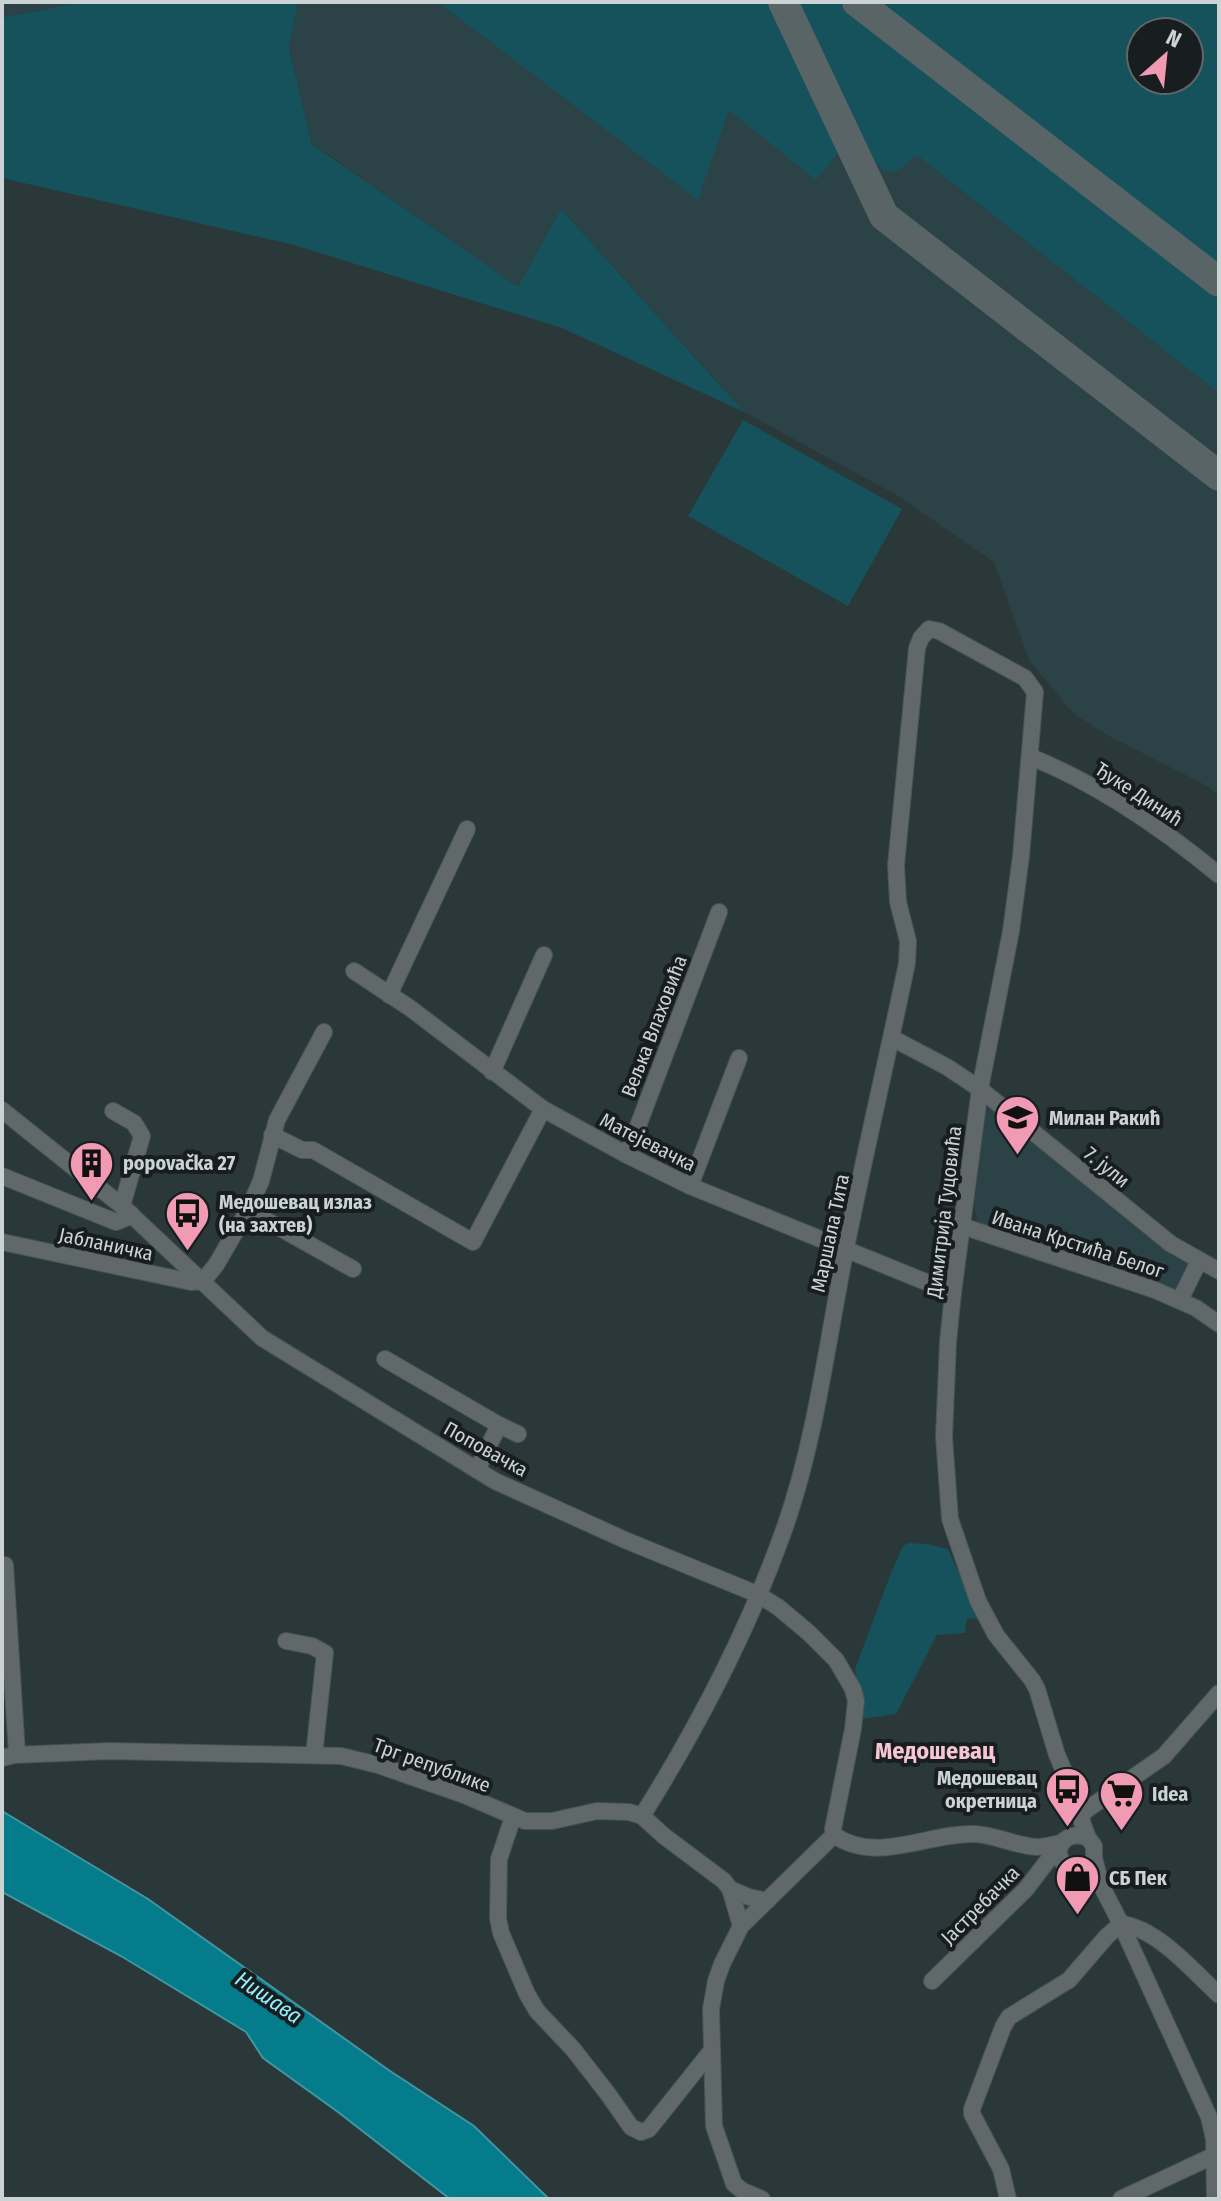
<svg xmlns="http://www.w3.org/2000/svg" width="1221" height="2201" viewBox="0 0 1221 2201" font-family="'Fira Sans Condensed',sans-serif">
<style>
.built{fill:#2b4246;fill-rule:evenodd}
.green{fill:#15525b;fill-rule:evenodd}
.water{fill:#047c8b;stroke:#4096a1;stroke-width:2}
.lines{fill:none;stroke-linecap:round;stroke-linejoin:round}
.taxiway{stroke:#586466;stroke-width:30}
.minor-casing{stroke:#475456;stroke-width:18}
.minor{stroke:#616869;stroke-width:16}
.labels{text-anchor:middle;stroke-width:8;stroke-linejoin:round;paint-order:stroke}
.street-label{font-size:20px;fill:#cbd3d5;stroke:#181e1f}
.poi-label{font-size:20px;font-weight:bold;fill:#cbd3d5;stroke:#181e1f;text-anchor:start}
.water-label{font-size:22px;font-style:italic;fill:#95edfc;stroke:#181e1f}
.quarter-label{font-size:24px;font-weight:bold;fill:#f7c5d3;stroke:#181e1f}
</style>
<rect width="100%" height="100%" fill="#2a383a"/>
<g class="built">
<polygon points="2,2 85,2 3,17"/>
<path d="M 298,2 L 1219,2 L 1219,796 L 1207,786 L 1105,734 L 1073,713 L 1029,660 L 994,562 L 898,496 L 744,412 L 562,210 L 518,288 L 312,143 L 289,47 ZM 1141,32 L 1189,32 L 1189,80 L 1141,80 Z"/>
<polygon points="992,1107 1192,1264 1179,1291 978,1224 974,1204 986,1110"/>
</g>
<g class="green">
<polygon points="85,2 298,2 289,48 312,144 518,287 561,209 744,412 562,328 294,245 2,178 2,16 4,17"/>
<polygon points="438,2 774,2 838,136 839,152 816,180 729,110 698,200"/>
<path d="M 796,2 L 847,2 L 1219,293 L 1219,393 L 917,155 C 899,170 889,183 872,157 Z"/>
<path d="M 880,2 L 1219,2 L 1219,267 ZM 1189,32 L 1189,80 L 1141,80 L 1141,32 Z"/>
<polygon points="743,420 902,509 848,606 688,516"/>
<polygon points="908,1543 927,1544 948,1549 979,1619 967,1618 965,1633 937,1635 896,1714 862,1719 855,1669 891,1573 903,1546"/>
</g>
<polygon class="water" points="2,1811 148,1899 390,2071 474,2126 549,2199 450,2199 338,2112 263,2058 246,2032 121,1956 2,1892"/>
<g class="lines">
<g class="taxiway">
<polyline points="783,2 884,216 1219,476"/>
<polyline points="857,2 1219,282"/>
</g>
<defs>
<g id="minor">
<path d="M 1031,757 C 1100,785 1162,828 1219,875"/>
<polyline points="354,971 410,1008 543,1109 627,1155 690,1186 953,1293"/>
<polyline points="389,995 467,829"/>
<polyline points="892,1038 947,1067 980,1089 1171,1244 1219,1271"/>
<polyline points="492,1072 544,955"/>
<polyline points="2,1110 122,1206 262,1338 495,1481 625,1540 757,1594 778,1607 809,1633 836,1660 853,1689 856,1701 853,1729 833,1829 834,1835"/>
<polyline points="113,1111 134,1123 142,1136 122,1206"/>
<polyline points="272,1135 302,1150 313,1150 473,1242 543,1109"/>
<polyline points="627,1155 719,912"/>
<polyline points="2,1176 116,1222 126,1218 131,1214"/>
<polyline points="690,1186 739,1058"/>
<polyline points="248,1210 353,1269"/>
<polyline points="962,1226 1155,1290 1196,1308 1219,1324"/>
<polyline points="2,1242 191,1282 203,1281"/>
<polyline points="203,1281 216,1265 248,1210 261,1181 277,1120 324,1032"/>
<polyline points="1180,1300 1199,1261"/>
<polyline points="385,1359 499,1425 518,1434"/>
<polyline points="477,1470 499,1425"/>
<polyline points="5,1565 17,1754"/>
<polyline points="286,1641 312,1646 325,1653 314,1755"/>
<polyline points="2,1758 14,1755 110,1751 341,1756 378,1765 464,1795 525,1821 552,1821 597,1811 629,1812 642,1816 664,1836 724,1881 730,1889 741,1926"/>
<polyline points="1082,1813 1164,1756 1219,1693"/>
<path d="M 642,1816 C 699,1725 750,1627 786,1524 C 816,1437 827,1343 845,1253 C 864,1156 887,1060 907,963 L 908,941 L 898,902 L 896,865 L 917,648 L 921,638 L 929,629 L 939,631 L 1025,678 L 1035,692 L 1021,856 L 1011,931 L 980,1089 L 953,1293 L 948,1342 L 944,1437 L 950,1519 L 978,1601 L 996,1635 L 1032,1680 L 1037,1689 L 1057,1755 L 1082,1813 L 1082,1822 L 1088,1838 L 1094,1846 L 1094,1858 L 1101,1885 L 1121,1924 L 1209,2117 L 1214,2139 L 1215,2199"/>
<polyline points="513,1817 499,1859 498,1918 501,1933 527,1994 537,2011 573,2049 608,2094 631,2127 641,2132 649,2129 712,2050"/>
<path d="M 834,1835 C 876,1865 930,1832 975,1834 C 996,1835 1016,1846 1037,1847 C 1045,1847 1054,1844 1062,1843"/>
<path d="M 1088,1838 C 1071,1829 1050,1845 1063,1863 C 1066,1867 1093,1881 1101,1885"/>
<polyline points="730,1889 749,1897 767,1901"/>
<polyline points="932,1981 1026,1889 1052,1855"/>
<polyline points="762,2199 743,2191 734,2184 714,2126 711,2009 716,1981 722,1964 741,1926 834,1835"/>
<path d="M 1008,2199 L 1001,2169 L 972,2114 L 972,2109 L 1003,2027 L 1009,2017 L 1069,1980 L 1107,1936 L 1121,1924 C 1157,1928 1193,1971 1219,1995"/>
<polyline points="1121,2199 1215,2155"/>
</g>
</defs>
<use href="#minor" class="minor-casing"/>
<use href="#minor" class="minor"/>
</g>
<defs>
<symbol id="school-pin" viewBox="-11 -11 22 30"><path d="M0 17L-7.5 6A9.5 9.5 0 1 1 7.5 6Z" fill="#f09ab4" stroke="#181e1f"/><path d="M0-5L7-2L0 1L-7-2ZM-4 1L0 2.5L4 1V4Q0 6-4 4Z" fill="#111"/></symbol>
<symbol id="building-pin" viewBox="-11 -11 22 30"><path d="M0 17L-7.5 6A9.5 9.5 0 1 1 7.5 6Z" fill="#f09ab4" stroke="#181e1f"/><path d="M-4-6H4V6H1V3H-1V6H-4ZM-2.5-4.3h1.7v1.8h-1.7ZM.8-4.3h1.7v1.8H.8ZM-2.5-1h1.7V.8h-1.7ZM.8-1h1.7V.8H.8Z" fill="#111"/></symbol>
<symbol id="bus-pin" viewBox="-11 -11 22 30"><path d="M0 17L-7.5 6A9.5 9.5 0 1 1 7.5 6Z" fill="#f09ab4" stroke="#181e1f"/><path d="M-5-6H5V4H4V6H2V4H-2V6H-4V4H-5ZM-3.5-4V0h7V-4ZM-3.5 1.2v1.5H-2V1.2ZM2 1.2v1.5H3.5V1.2Z" fill="#111"/></symbol>
<symbol id="supermarket-pin" viewBox="-11 -11 22 30"><path d="M0 17L-7.5 6A9.5 9.5 0 1 1 7.5 6Z" fill="#f09ab4" stroke="#181e1f"/><path d="M-6-5.5h2.5l.6 2H6L4.5 2H-2.5L-4.4-4H-6ZM-1.5 3.2a1.3 1.3 0 1 0 .1 0ZM3 3.2a1.3 1.3 0 1 0 .1 0Z" fill="#111"/></symbol>
<symbol id="shop-pin" viewBox="-11 -11 22 30"><path d="M0 17L-7.5 6A9.5 9.5 0 1 1 7.5 6Z" fill="#f09ab4" stroke="#181e1f"/><path d="M-5-2.5h2.3a2.7 3.5 0 0 1 5.4 0H5L5.5 6h-11ZM-1.5-2.5h3a1.5 2.3 0 0 0-3 0Z" fill="#111"/></symbol>
</defs>
<g fill-rule="evenodd">
<use href="#school-pin" x="992" y="1092" width="51" height="69"/>
<use href="#building-pin" x="66" y="1138" width="51" height="69"/>
<use href="#bus-pin" x="162" y="1188" width="51" height="69"/>
<use href="#bus-pin" x="1042" y="1764" width="51" height="69"/>
<use href="#supermarket-pin" x="1096" y="1768" width="51" height="69"/>
<use href="#shop-pin" x="1052" y="1852" width="51" height="69"/>
</g>
<g class="labels">
<g class="street-label">
<text transform="translate(1139 794) rotate(33)" y="7">Ђуке Динић</text>
<text transform="translate(654 1026) rotate(-69)" y="7">Вељка Влаховића</text>
<text transform="translate(648 1142) rotate(27)" y="7">Матејевачка</text>
<text transform="translate(1107 1167) rotate(39)" y="7">7. јули</text>
<text transform="translate(944 1212) rotate(-83)" y="7">Димитрија Туцовића</text>
<text transform="translate(830 1233) rotate(-78)" y="7">Маршала Тита</text>
<text transform="translate(106 1244) rotate(12)" y="7">Јабланичка</text>
<text transform="translate(1078 1244) rotate(18)" y="7">Ивана Крстића Белог</text>
<text transform="translate(486 1449) rotate(29)" y="7">Поповачка</text>
<text transform="translate(432 1765) rotate(20)" y="7">Трг републике</text>
<text transform="translate(980 1905) rotate(-45)" y="7">Јастребачка</text>
</g>
<g class="poi-label">
<text x="1049" y="1125">Милан Ракић</text>
<text x="123" y="1170">popovačka 27</text>
<text x="219" y="1209">Медошевац излаз<tspan x="219" dy="23">(на захтев)</tspan></text>
<text x="1037" y="1785" text-anchor="end">Медошевац<tspan x="1037" dy="23">окретница</tspan></text>
<text x="1152" y="1801">Idea</text>
<text x="1109" y="1885">СБ Пек</text>
</g>
<g class="water-label">
<text transform="translate(269 1997) rotate(34)" y="8">Нишава</text>
</g>
<g class="quarter-label">
<text x="935" y="1759">Медошевац</text>
</g>
</g>
<rect width="1221" height="2201" fill="none" stroke="#cbd3d5" stroke-width="8"/>
<g transform="translate(1165 56) rotate(27)"><circle r="38" fill="#181e1f" stroke="#606668" stroke-width="2"/>
<path d="M0-6L14 30L0 20L-14 30Z" fill="#f09ab4"/>
<text y="-12" font-size="22" font-weight="bold" text-anchor="middle" fill="#cbd3d5">N</text>
</g>
</svg>
